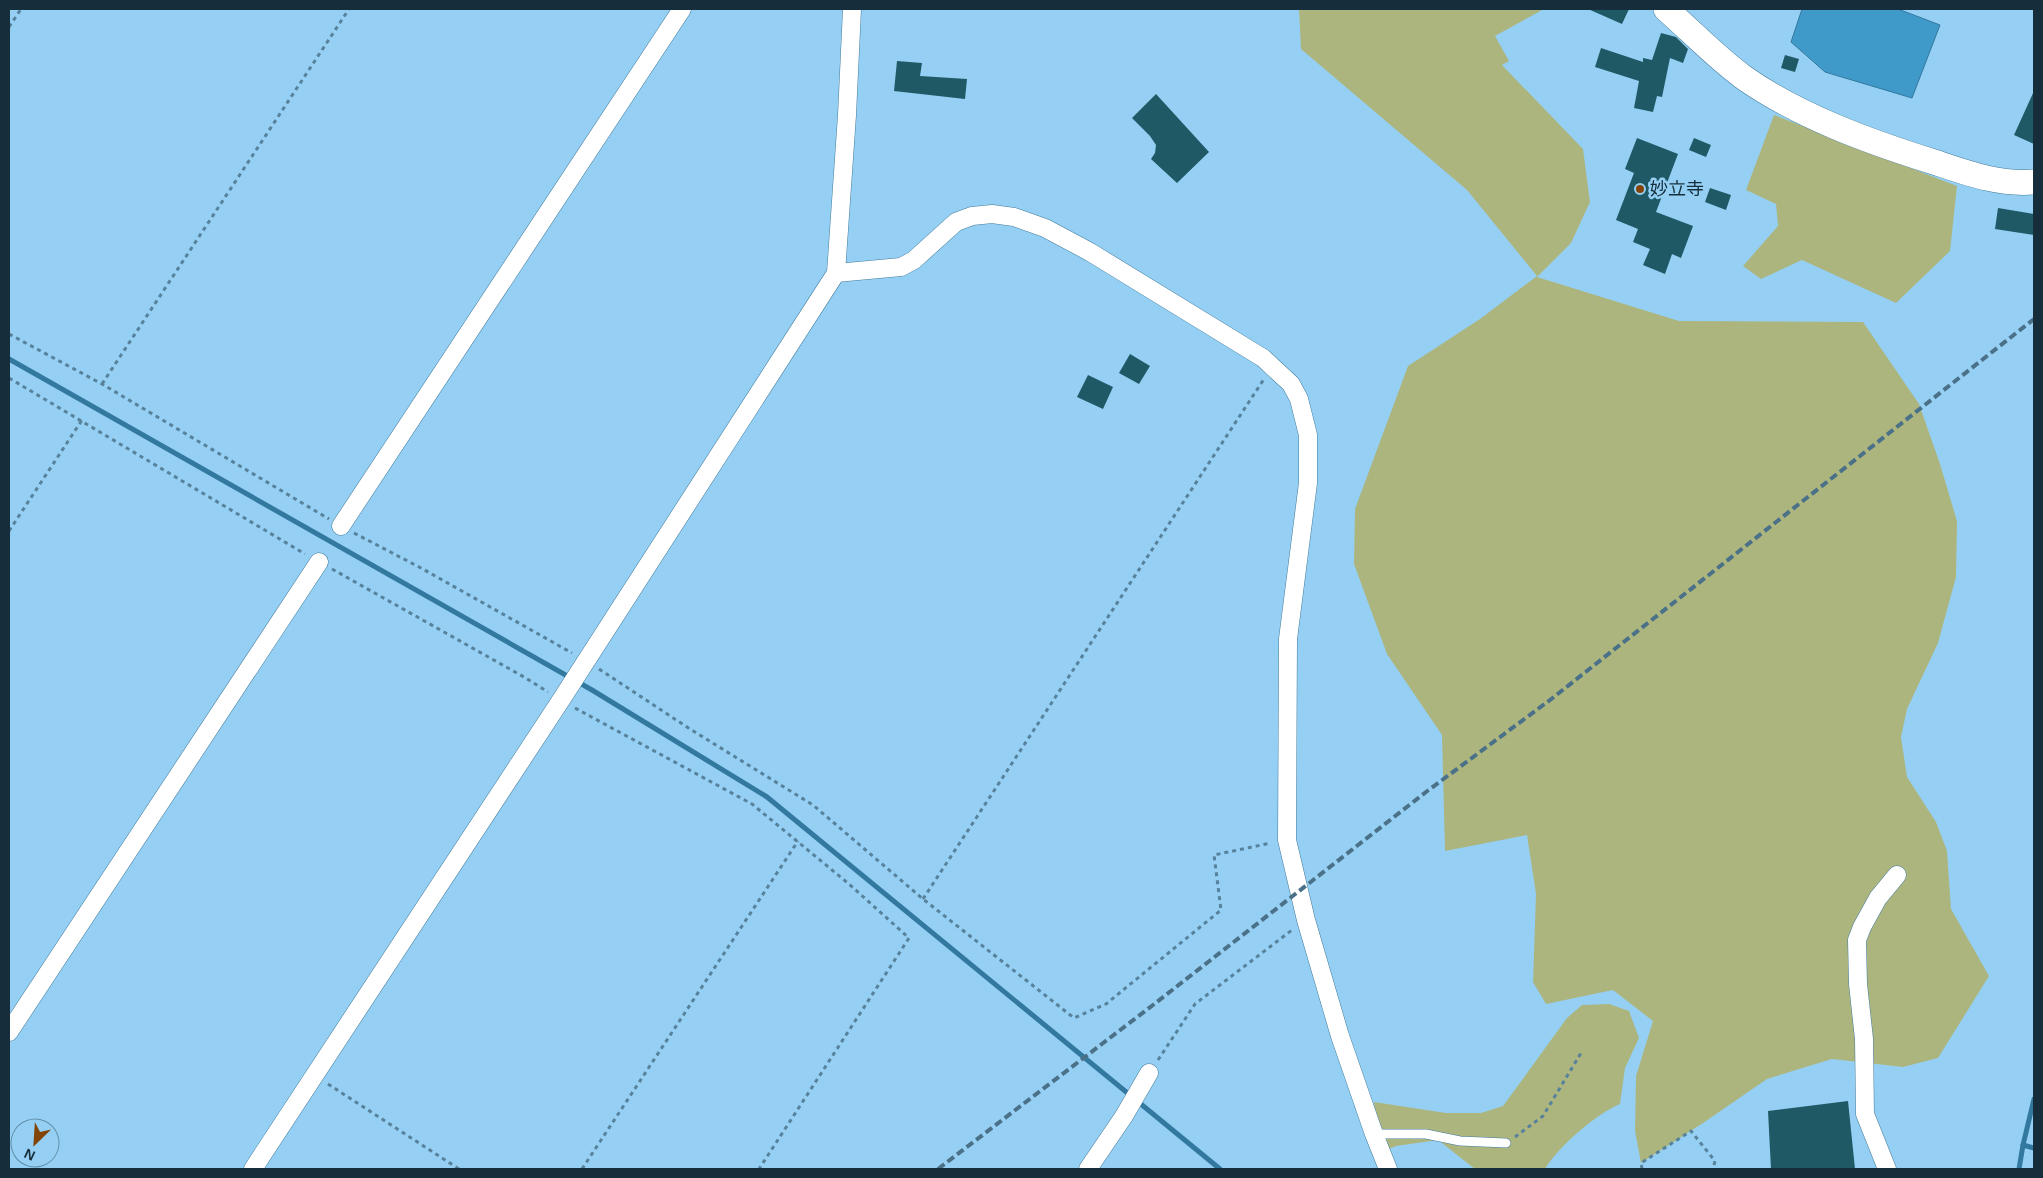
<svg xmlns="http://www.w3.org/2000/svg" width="2043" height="1178" viewBox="0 0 2043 1178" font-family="Arial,'Noto Sans JP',sans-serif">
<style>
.green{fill:#adb57f}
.water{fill:#3f99c9;stroke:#33799f}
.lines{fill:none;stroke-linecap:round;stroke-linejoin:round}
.stream{stroke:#33799f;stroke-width:5}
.building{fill:#1f5966}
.lane-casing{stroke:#427b9b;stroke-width:10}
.street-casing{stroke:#427b9b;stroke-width:19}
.secondary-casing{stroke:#427b9b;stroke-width:26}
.path{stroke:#58829b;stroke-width:3;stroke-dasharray:4 4;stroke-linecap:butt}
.lane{stroke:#fff;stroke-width:9}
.street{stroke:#fff;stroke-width:18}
.secondary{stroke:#fff;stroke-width:25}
.rail{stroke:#4b7188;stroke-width:4;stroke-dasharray:8 4;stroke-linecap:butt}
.poi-dot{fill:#834408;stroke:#95d0f4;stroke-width:2}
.labels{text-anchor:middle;stroke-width:5;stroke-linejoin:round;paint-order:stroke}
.poi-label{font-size:18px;fill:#162e3c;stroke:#95d0f4;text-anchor:start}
</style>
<rect width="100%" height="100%" fill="#95d0f4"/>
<g class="green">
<polygon points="1299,9 1544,9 1495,36 1509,61 1502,65 1583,149 1590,202 1571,243 1537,277 1679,321 1863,322 1919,404 1940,464 1957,521 1956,577 1938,643 1907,709 1901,737 1907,777 1936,822 1947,851 1951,909 1989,976 1938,1058 1903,1067 1832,1059 1767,1079 1703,1123 1641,1163 1635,1131 1636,1076 1653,1021 1613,990 1546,1004 1533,982 1536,894 1527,835 1445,851 1442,735 1387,654 1354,564 1355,509 1408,366 1480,319 1537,276 1467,190 1301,49"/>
<polygon points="1774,115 1957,186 1950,251 1896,303 1802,260 1761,279 1743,266 1778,226 1776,204 1746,190"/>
<path d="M 1609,1004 L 1629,1011 L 1639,1038 L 1625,1068 L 1620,1104 C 1595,1115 1559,1146 1545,1169 L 1475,1169 L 1438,1140 L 1396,1146 L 1382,1152 L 1374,1102 L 1446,1113 L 1481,1113 L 1503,1106 L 1567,1018 L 1582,1005 Z"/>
</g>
<polygon class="water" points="1802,9 1898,9 1940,25 1912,98 1825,72 1791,42"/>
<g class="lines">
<g class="stream">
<polyline points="9,359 592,690 767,797 1220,1169"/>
<polyline points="2034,1099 2023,1145 2034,1148"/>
<polyline points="2019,1169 2023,1145"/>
</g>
</g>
<g class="building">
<polygon points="1588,9 1629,9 1622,24"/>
<polygon points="1661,33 1676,37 1688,49 1683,63 1670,58 1662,97 1657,96 1653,112 1634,108 1639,81 1595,67 1601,48 1643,62 1643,58 1652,60"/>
<polygon points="1785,55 1799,59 1795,72 1781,68"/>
<polygon points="897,61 922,63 920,76 967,79 965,99 894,91"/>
<polygon points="2034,91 2034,144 2014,135"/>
<polygon points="1156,94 1209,152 1177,183 1151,159 1155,153 1156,145 1150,136 1132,118"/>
<polygon points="1637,138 1678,154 1656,212 1693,226 1681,258 1672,254 1665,274 1643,265 1650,249 1633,242 1638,229 1616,220 1634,173 1625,169"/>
<polygon points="1694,138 1711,145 1706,157 1689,150"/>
<polygon points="1710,188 1731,195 1726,210 1705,202"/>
<polygon points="1998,208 2034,214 2034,235 1995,229"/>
<polygon points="1130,354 1150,366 1139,384 1119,373"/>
<polygon points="1088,375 1113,387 1103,409 1077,397"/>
<polygon points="1848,1101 1855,1169 1771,1169 1768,1111"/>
</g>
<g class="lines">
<defs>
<polyline id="lane" points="1374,1134 1426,1134 1460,1141 1506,1143"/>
<g id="street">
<polyline points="836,273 901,267 914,260 956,222 972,216 992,214 1014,217 1045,228 1090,252 1263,358 1291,384 1299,399 1308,435 1308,483 1288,639 1287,840 1306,920 1340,1036 1374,1134 1388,1169"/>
<polyline points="341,526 682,9"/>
<polyline points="9,1032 319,562"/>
<polyline points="253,1169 561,700 836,273 847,115 852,9"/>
<polyline points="1088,1169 1124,1116 1149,1073"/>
<polyline points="1887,1169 1865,1114 1864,1039 1858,984 1857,940 1862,927 1878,898 1897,875"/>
</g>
<path id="secondary" d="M 1666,9 C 1691,31 1716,57 1743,77 C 1798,116 1870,142 1934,162 C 1967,173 1999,185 2034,182"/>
</defs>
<use href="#lane" class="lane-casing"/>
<use href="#street" class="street-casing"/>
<use href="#secondary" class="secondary-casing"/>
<g class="path">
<polyline points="9,27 21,9"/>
<polyline points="9,334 102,384 329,519"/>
<polyline points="9,378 305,554"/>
<polyline points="102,384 349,9"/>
<polyline points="9,531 82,420"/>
<polyline points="354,533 421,568 572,653"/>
<polyline points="332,569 524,677 548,692"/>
<polyline points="599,669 690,729 813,805 923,899 1074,1018 1106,1004 1221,910 1214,855 1271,843"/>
<polyline points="575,708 752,804 849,884 909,938 759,1169"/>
<polyline points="923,899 1264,379"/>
<polyline points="1158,1060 1195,1004 1292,930"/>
<polyline points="328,1084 459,1169"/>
<polyline points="1515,1137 1543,1116 1581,1053"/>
<polyline points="582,1169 798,841"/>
<polyline points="1642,1169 1641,1163 1691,1131 1715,1161 1713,1169"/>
</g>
<use href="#lane" class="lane"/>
<use href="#street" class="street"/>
<use href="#secondary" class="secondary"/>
<polyline class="rail" points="938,1169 1153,1005 1426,792 1550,700 2034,319"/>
</g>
<circle class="poi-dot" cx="1640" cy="189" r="5"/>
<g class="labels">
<g class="poi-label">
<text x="1650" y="195">妙立寺</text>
</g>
</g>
<rect width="2043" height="1178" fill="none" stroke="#162e3c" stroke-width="20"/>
<g transform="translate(35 1143) rotate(205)"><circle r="24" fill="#95d0f4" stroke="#628faa"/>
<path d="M0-4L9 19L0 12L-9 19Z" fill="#834408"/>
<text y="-8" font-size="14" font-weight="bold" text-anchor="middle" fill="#162e3c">N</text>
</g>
</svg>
